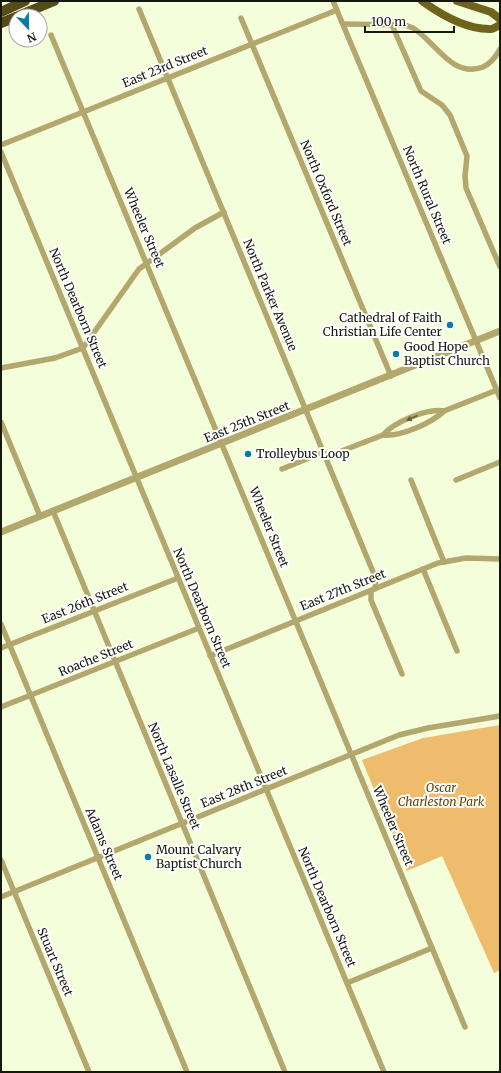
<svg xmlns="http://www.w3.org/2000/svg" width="501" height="1073" viewBox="0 0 501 1073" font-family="Merriweather,serif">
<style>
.green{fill:#efbb6c}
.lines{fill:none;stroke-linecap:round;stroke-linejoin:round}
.minor{stroke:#b2a76d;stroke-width:5.5}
.tertiary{stroke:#b2a76d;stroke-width:7}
.primary{stroke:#6f621d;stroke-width:8}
.motorway{stroke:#554b18;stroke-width:10}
.oneway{fill:#64603c}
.poi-dot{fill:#077ca4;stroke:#fff;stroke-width:1.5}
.labels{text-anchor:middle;stroke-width:4;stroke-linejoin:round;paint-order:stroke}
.street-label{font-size:12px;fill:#15180c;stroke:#fff}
.poi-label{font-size:12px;fill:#15180c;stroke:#fff;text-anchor:start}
.park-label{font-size:12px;font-style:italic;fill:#654300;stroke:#fff}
</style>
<rect width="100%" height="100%" fill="#f4fedb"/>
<polygon class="green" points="500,725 500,970 494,973 442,856 407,871 362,760 423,738"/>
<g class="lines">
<g class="minor">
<polyline points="333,1 500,398"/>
<polyline points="139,9 376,579 375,589"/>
<polyline points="241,18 391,376"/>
<path d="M 343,24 L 405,25 L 413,28 C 435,41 452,79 483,67 C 491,63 496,57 500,49"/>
<polyline points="392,25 421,91 442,105 450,115 467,156 465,176 466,188 500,267"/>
<polyline points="51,35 465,1027"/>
<polyline points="1,145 337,10"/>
<polyline points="1,152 384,1072"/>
<polyline points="1,368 55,358 83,348 139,269 195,228 224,212"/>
<polyline points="1,422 40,516"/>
<path d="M 383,435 C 400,437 432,423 444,411 L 497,390"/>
<path d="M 326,457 L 383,435 C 394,422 427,408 444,411"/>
<polyline points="282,469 324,452"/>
<polyline points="411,480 444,562"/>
<polyline points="456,480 500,462"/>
<polyline points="53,511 285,1072"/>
<polyline points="423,569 457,651"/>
<polyline points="371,591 371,600 402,674"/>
<polyline points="1,624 187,1072"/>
<polyline points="1,648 178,578"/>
<polyline points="210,656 438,563 466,558 500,559"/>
<polyline points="1,707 199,628"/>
<polyline points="1,860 89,1072"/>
<polyline points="1,897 399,735 428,728 500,716"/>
<polyline points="347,983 432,948"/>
</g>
<polyline class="tertiary" points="1,532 500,331"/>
<g class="primary">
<path d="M 422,1 C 440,14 466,29 489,29 C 492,30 497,26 500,25"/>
<polyline points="457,1 491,12 500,19"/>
</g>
<g class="motorway">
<polyline points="1,12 25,1"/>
<polyline points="18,16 54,1"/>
<polyline points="1,23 16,17"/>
</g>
</g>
<defs><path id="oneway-solid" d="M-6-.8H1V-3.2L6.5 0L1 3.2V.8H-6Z"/></defs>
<use class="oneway" href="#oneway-solid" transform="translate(412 418) rotate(156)"/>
<g class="poi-dot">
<circle cx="450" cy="325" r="4"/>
<circle cx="396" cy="354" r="4"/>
<circle cx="248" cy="454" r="4"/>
<circle cx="148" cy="857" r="4"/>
</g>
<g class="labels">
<g class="street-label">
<text transform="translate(165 67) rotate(-22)" y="4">East 23rd Street</text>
<text transform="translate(326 193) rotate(67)" y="4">North Oxford Street</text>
<text transform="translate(427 195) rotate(67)" y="4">North Rural Street</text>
<text transform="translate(144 228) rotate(67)" y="4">Wheeler Street</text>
<text transform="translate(270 295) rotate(67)" y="4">North Parker Avenue</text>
<text transform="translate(78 308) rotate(67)" y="4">North Dearborn Street</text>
<text transform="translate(247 422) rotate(-22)" y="4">East 25th Street</text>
<text transform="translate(269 527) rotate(68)" y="4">Wheeler Street</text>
<text transform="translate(343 590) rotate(-22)" y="4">East 27th Street</text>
<text transform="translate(85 603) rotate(-22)" y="4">East 26th Street</text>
<text transform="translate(202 608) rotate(67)" y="4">North Dearborn Street</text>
<text transform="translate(96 658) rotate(-22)" y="4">Roache Street</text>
<text transform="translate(174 776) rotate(67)" y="4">North Lasalle Street</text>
<text transform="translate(244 787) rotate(-22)" y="4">East 28th Street</text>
<text transform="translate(393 826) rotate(67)" y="4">Wheeler Street</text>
<text transform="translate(104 844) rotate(67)" y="4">Adams Street</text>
<text transform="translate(327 907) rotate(67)" y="4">North Dearborn Street</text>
<text transform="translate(55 962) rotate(67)" y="4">Stuart Street</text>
</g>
<g class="poi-label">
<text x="442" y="322" text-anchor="end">Cathedral of Faith<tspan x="442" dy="14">Christian Life Center</tspan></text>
<text x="404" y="351">Good Hope<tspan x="404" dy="14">Baptist Church</tspan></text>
<text x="256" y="458">Trolleybus Loop</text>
<text x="156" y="854">Mount Calvary<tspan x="156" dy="14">Baptist Church</tspan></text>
</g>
<g class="park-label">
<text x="441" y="792">Oscar<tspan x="441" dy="14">Charleston Park</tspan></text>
</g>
</g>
<rect width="501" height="1073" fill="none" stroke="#15180c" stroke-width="4"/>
<g transform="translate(28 28) rotate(158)"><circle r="19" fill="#ffffff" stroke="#a1a39e"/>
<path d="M0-3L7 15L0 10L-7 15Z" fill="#077ca4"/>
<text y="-6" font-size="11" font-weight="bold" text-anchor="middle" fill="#15180c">N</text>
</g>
<path d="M365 26v6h89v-6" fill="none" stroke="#15180c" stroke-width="2"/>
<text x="371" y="26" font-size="12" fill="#15180c" stroke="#ffffff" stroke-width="3" paint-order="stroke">100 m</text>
</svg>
